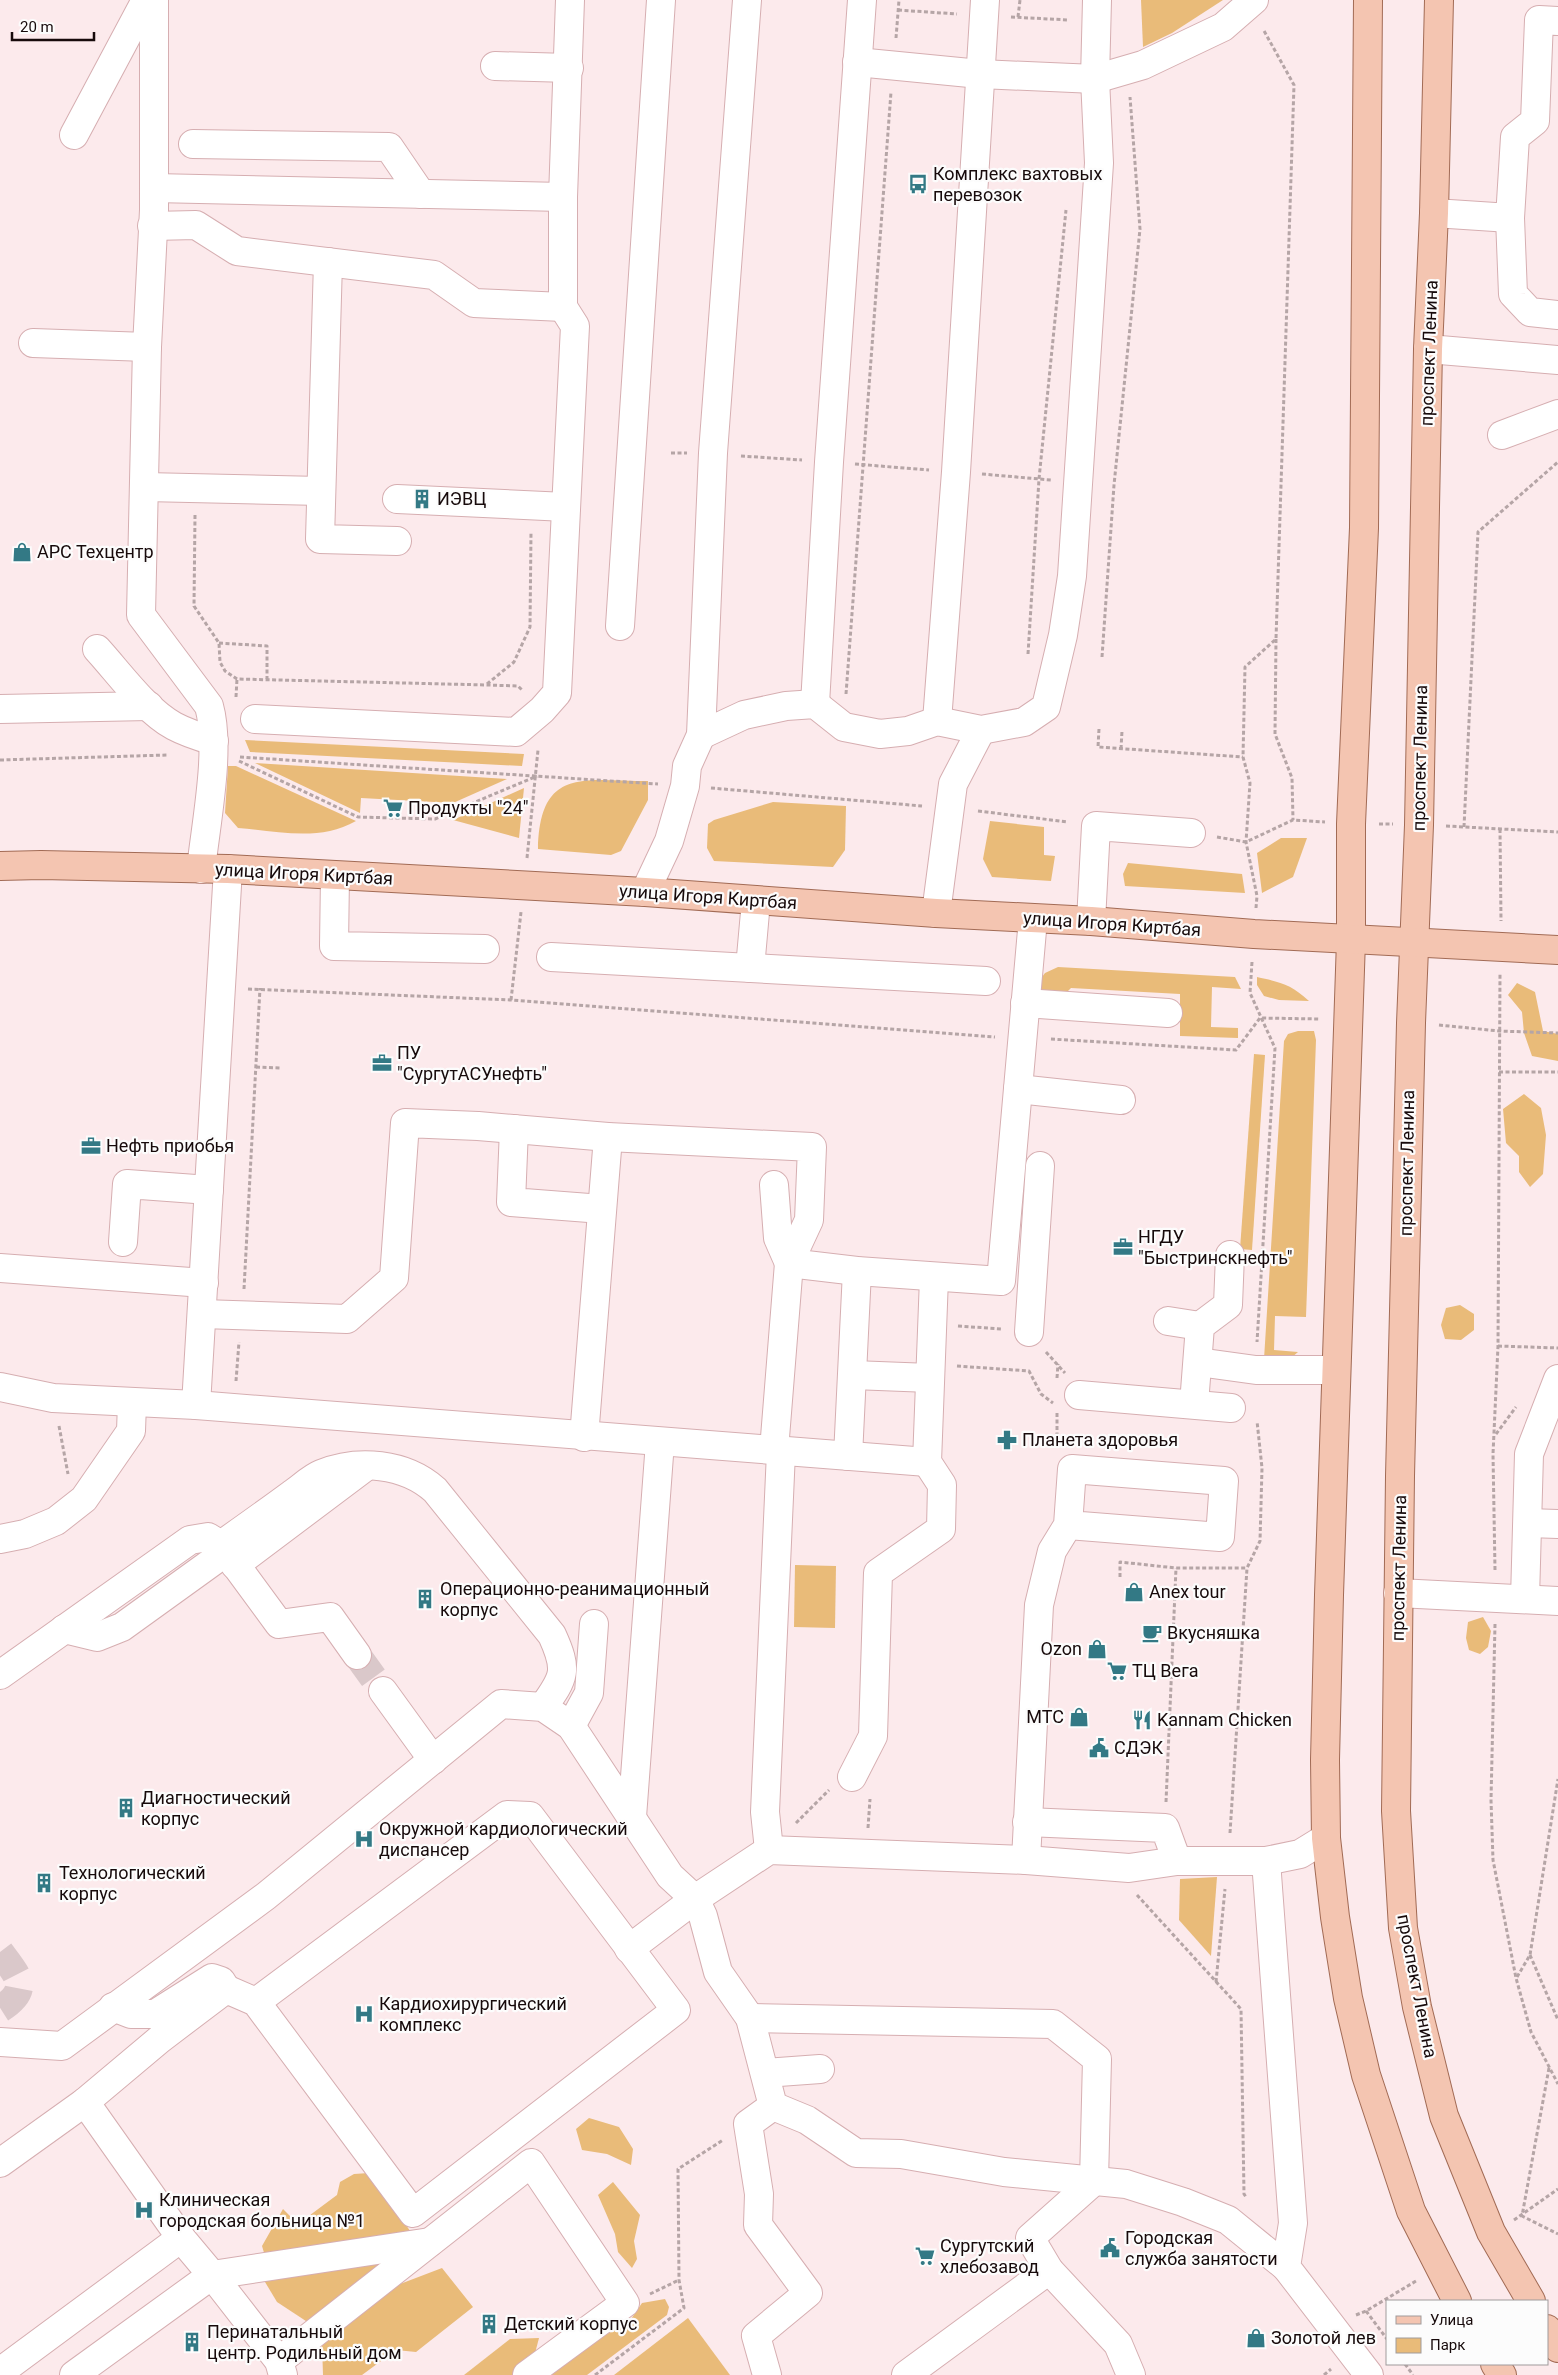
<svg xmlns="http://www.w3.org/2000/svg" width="1558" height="2375" viewBox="0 0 1558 2375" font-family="Roboto,sans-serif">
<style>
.green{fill:#e9bb79}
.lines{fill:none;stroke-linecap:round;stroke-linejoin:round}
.minor-tunnel{stroke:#dac8ca;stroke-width:28;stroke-dasharray:28 14;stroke-linecap:butt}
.minor-casing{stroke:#d6aeb1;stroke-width:30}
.major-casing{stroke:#a26b55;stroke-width:30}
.path{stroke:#b5a5a6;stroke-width:3;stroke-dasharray:4 2.5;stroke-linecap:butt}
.minor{stroke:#fff;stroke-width:28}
.major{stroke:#f4c5b1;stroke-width:28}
.labels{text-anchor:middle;stroke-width:4.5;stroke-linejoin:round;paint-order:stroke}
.poi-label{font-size:18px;fill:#170a0b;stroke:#fcfcfc;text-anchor:start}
.street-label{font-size:18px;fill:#170a0b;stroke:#fcfcfc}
</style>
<rect width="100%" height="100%" fill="#fceaec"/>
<g class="green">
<polygon points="1141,0 1223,0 1172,33 1143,47"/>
<polygon points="245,740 524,754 522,766 250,752"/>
<polygon points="255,763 507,779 453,803 361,798 360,813"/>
<path d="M 228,766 L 236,766 L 356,821 C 319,842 279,831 238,828 L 225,813 Z"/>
<path d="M 648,781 L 648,800 L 621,851 L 611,855 L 538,849 C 540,766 584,781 648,781 Z"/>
<polygon points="524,788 519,838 453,820"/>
<polygon points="773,802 846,806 845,850 833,867 714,861 707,848 708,824 714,820"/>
<polygon points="990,821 1044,827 1044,855 1055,856 1051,881 992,877 983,859"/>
<polygon points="1281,838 1307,838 1293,877 1262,893 1257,853"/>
<polygon points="1128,863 1242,874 1245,893 1125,886 1123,874"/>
<polygon points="1058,967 1235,977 1241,989 1212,987 1211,1027 1238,1028 1238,1038 1180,1036 1180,994 1071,988 1063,996 1039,992 1039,981 1045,973"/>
<path d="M 1257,977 C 1280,982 1291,984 1309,1001 L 1279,1000 L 1264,996 L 1257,985 Z"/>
<polygon points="1517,983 1535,992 1543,1031 1558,1034 1558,1061 1532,1056 1524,1033 1522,1012 1508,995"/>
<polygon points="1298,1031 1314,1031 1316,1040 1306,1317 1275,1316 1274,1350 1298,1352 1291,1358 1264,1359 1284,1041 1288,1034"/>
<polygon points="1254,1054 1265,1055 1252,1250 1240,1249"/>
<polygon points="1524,1094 1541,1108 1546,1135 1543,1174 1530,1187 1519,1172 1519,1156 1506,1143 1503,1109"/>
<polygon points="1460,1305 1474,1314 1474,1330 1461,1340 1445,1339 1441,1325 1446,1308"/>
<polygon points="795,1565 836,1566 835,1628 794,1627"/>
<polygon points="1483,1617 1491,1631 1488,1647 1480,1654 1469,1650 1466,1638 1468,1622"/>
<polygon points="1217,1877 1211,1956 1179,1920 1180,1879"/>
<polygon points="589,2118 619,2127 633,2149 631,2165 607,2154 582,2150 576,2129"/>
<polygon points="369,2173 413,2235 265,2256 262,2246 283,2209 298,2224 337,2195 340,2182 354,2174"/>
<polygon points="613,2182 640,2215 634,2241 637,2259 632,2268 618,2252 615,2234 598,2195"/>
<polygon points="384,2258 385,2272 312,2325 277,2302 262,2277"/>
<polygon points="442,2268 473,2307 416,2352 396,2350 362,2375 323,2375 322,2344 387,2289"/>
<polygon points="665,2299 669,2307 667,2315 587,2375 543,2375 583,2347 629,2322 642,2303"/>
<polygon points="688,2318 730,2375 614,2375"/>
<polygon points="539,2338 533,2361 512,2375 464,2375 510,2339"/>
</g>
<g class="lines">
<g class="minor-tunnel">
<polyline points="357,1655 383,1691"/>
<path d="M 0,1952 C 18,1976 32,1989 0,2009"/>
</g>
<defs>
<g id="minor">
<path d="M 154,0 L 154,210 L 147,347 L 141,615 L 209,706 C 221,749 206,822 201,869"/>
<polyline points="857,62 980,74 1095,79 1143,65 1223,27 1254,0"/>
<polyline points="495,66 569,68"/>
<polyline points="74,135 146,0"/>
<polyline points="193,144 389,147 421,194"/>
<polyline points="154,188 563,197"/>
<polyline points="1434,213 1510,218 1515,137 1535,121 1539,20 1558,21"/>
<polyline points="1510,218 1513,294 1530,312 1558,315"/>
<polyline points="152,226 196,225 237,251 434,275 474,303 563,307"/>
<polyline points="328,262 320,539 397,541"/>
<polyline points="33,343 147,347"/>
<polyline points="1428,349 1558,360"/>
<polyline points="1502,435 1558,414"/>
<polyline points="145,487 321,491"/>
<polyline points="397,499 566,507"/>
<polyline points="620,626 661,0"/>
<path d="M 97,649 C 119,673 146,711 174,726 C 187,733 200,737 214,741"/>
<polyline points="815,704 829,462 862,0"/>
<polyline points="0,709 149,706"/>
<polyline points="255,719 516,732 542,710 557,693 575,326 563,307 563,197 570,0"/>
<polyline points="937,721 956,472 985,0"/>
<polyline points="701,735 744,715 786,706 815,704 844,727 880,734 908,731 937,721 981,730 1024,722 1046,707 1063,635 1072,576 1099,163 1095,79 1097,0"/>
<polyline points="335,876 334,946 485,949"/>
<polyline points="645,892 669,841 685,786 687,766 701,735 713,453 747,0"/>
<polyline points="936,913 953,784 981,730"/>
<polyline points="1091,921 1096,826 1191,833"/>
<polyline points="551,957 986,981"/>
<polyline points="750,968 756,901"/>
<polyline points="1025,1003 1168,1013"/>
<polyline points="1018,1089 1121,1100"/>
<polyline points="514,1129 511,1202 602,1209"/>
<polyline points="774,1185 778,1238 789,1263"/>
<polyline points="123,1242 127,1184 209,1190"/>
<polyline points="789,1263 857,1271 1001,1281 1033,919"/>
<polyline points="0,1268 204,1283"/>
<polyline points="202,1314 347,1319 394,1278 405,1123 478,1126 608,1137 812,1147 809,1220 789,1263 774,1450"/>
<polyline points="1168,1321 1200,1326"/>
<polyline points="1029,1332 1040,1166"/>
<polyline points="1198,1362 1256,1370 1336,1370"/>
<polyline points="853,1375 930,1378"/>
<polyline points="0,1387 53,1398 196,1405 927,1462"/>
<polyline points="1079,1395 1231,1408"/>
<polyline points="1194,1404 1200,1326 1228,1305 1230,1255"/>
<polyline points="196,1405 228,869"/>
<polyline points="584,1437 608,1137"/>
<polyline points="848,1456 857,1271"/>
<polyline points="1528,1523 1558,1524"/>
<polyline points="0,1539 25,1534 56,1521 84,1499 131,1431 132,1403"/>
<path d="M 221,1545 C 245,1528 269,1511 292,1494 C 301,1488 311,1478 321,1474 C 358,1459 405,1463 435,1490 L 552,1635 C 568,1670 565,1677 543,1707"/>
<polyline points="235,1565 364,1468"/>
<polyline points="1398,1593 1558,1601"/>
<polyline points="1525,1599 1529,1454 1558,1379"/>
<polyline points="64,1629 97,1637 122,1627 226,1552"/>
<polyline points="0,1675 190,1540 208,1537 221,1545 279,1624 330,1617 357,1655"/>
<polyline points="383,1691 433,1760"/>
<polyline points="571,1726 589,1693 594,1624"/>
<polyline points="852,1777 873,1736 878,1573 941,1529 942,1485 927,1462 934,1278"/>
<polyline points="632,1817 660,1442"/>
<polyline points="1027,1822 1165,1828 1177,1861"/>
<polyline points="769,1850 765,1812 781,1452"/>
<polyline points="1026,1860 1039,1605 1052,1551 1068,1525 1072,1469 1224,1481 1220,1537 1068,1525"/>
<polyline points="1266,1861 1293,2223 1286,2267 1369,2375"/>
<polyline points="629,1949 695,1899 769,1850 1026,1860 1129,1868 1177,1861 1266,1861 1300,1854 1326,1838"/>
<polyline points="113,2007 131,2014 155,2014 212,1978 221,1981 226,1989"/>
<polyline points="750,2018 1053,2024 1097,2059 1094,2181 1030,2238 1049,2270 1118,2344 1131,2375"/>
<polyline points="0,2042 62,2046 266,1896 501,1704 543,1707 571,1726 670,1876 695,1899 703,1916 718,1972 750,2018 773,2106 807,2120 856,2153 901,2154 1004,2172 1126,2184 1183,2202 1228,2220 1286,2267"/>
<polyline points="765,2073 820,2069"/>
<polyline points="85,2102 181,2238 212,2275 279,2361 283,2375"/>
<polyline points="0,2163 85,2102 160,2039 226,1989 256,2002 507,1815 530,1816 676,2010 413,2213 256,2002"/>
<polyline points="279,2361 531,2163 625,2303 527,2375"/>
<polyline points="0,2372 181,2238"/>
<polyline points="74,2375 212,2275 430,2242"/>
<polyline points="767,2375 756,2336 808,2293 758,2225 759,2194 748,2124 773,2106"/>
<polyline points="906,2375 1049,2270"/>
</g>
<g id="major">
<polyline points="1368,0 1364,528 1351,824 1351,940 1329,1595 1325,1760 1326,1838 1335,1917 1348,1998 1366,2075 1411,2211 1457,2301"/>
<polyline points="1439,0 1434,213 1428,349 1419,825 1411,1023 1400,1476 1396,1811 1403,1928 1417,2007 1444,2116 1491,2232 1531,2301"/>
<polyline points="0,866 41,865 228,869 645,892 936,913 1091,921 1254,934 1558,950"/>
<polyline points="1547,2329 1558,2348"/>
<polyline points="1495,2364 1502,2375"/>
</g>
</defs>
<use href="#minor" class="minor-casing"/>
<use href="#major" class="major-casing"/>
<g class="path">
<polyline points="898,10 957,14"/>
<polyline points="1011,17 1069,20"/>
<polyline points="1018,17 1020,0"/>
<polyline points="896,38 899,0"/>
<polyline points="671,453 687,453"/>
<polyline points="741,456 802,460"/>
<polyline points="855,464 929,470"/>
<polyline points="982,474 1051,480"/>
<polyline points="195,515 194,606 219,643 220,662 225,671 237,679 487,685 518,686 522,690"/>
<polyline points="1276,639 1275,734 1292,778 1293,820"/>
<polyline points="219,643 267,646 267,679"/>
<polyline points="1028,654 1039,479 1066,210"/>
<polyline points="1102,657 1114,485 1140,229 1130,97"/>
<polyline points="487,684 514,662 530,627 531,532"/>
<polyline points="846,694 891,92"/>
<polyline points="236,697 237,679"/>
<polyline points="1099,729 1098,747 1243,757"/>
<polyline points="1121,749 1122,731"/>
<polyline points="240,757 658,784"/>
<polyline points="0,760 167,755"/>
<polyline points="239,761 358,817 435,819 537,776"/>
<polyline points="711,788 922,806"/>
<polyline points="978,811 1068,822"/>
<polyline points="1379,824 1393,824"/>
<polyline points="1446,826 1558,832"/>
<polyline points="1464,827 1478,532 1558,462"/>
<polyline points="1500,829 1501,921"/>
<polyline points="1217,837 1246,842 1293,820 1325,822"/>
<polyline points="527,858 538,750"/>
<polyline points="1256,908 1257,896 1246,842 1250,783 1243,757 1245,667 1276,639 1294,85 1263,29"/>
<polyline points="1252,962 1250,993 1275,1048 1257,1342"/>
<polyline points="248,989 511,1000 995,1037"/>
<polyline points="511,1000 521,912"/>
<polyline points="1439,1025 1499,1031 1558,1033"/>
<polyline points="1051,1039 1236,1050 1260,1018 1320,1019"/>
<polyline points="256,1067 280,1068"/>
<polyline points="1499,1072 1558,1072"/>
<polyline points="244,1289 260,988"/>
<polyline points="958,1326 1002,1329"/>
<polyline points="1498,1346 1558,1348"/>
<polyline points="1046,1352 1065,1373"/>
<polyline points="957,1366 1029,1371 1041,1394 1053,1403"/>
<polyline points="1057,1378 1058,1364"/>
<polyline points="236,1381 239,1342"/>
<polyline points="1057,1413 1057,1446"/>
<polyline points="59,1426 68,1474"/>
<polyline points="1496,1434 1516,1407"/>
<polyline points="1495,1570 1493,1454 1498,1346 1500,974"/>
<polyline points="1120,1577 1120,1562 1176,1568 1247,1568"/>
<polyline points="1495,1624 1491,1800 1493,1860 1516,1978 1531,2032 1558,2084"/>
<polyline points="1166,1802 1176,1568"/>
<polyline points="796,1823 829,1790"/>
<polyline points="868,1828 870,1799"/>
<polyline points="1230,1833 1247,1568 1260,1541 1262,1468 1257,1421"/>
<polyline points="1137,1895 1241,2009 1244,2194 1246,2197"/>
<polyline points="1530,1955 1558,2020"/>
<polyline points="1517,1977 1530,1955 1558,1779"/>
<polyline points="1216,1982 1225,1889"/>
<polyline points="1549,2068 1522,2216 1558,2234"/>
<polyline points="1514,2220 1558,2189"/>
<polyline points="650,2294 679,2280"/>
<polyline points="1366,2311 1387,2339"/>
<polyline points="1356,2315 1366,2311 1416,2281"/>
<polyline points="1405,2364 1413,2375"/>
<polyline points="595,2375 684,2308 679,2280 678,2169 723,2140"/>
<polyline points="1324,2375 1331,2369"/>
</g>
<use href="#minor" class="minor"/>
<use href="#major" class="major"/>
</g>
<defs>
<symbol id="bus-bare" viewBox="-9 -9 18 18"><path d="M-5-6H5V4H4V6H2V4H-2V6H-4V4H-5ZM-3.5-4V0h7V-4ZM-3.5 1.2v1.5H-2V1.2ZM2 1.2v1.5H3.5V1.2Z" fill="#337985" stroke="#fcfcfc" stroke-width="2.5" paint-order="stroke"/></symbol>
<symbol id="building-bare" viewBox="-9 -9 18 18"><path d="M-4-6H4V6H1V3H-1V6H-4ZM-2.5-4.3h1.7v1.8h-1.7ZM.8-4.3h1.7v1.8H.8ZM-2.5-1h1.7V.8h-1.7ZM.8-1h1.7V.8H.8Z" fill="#337985" stroke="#fcfcfc" stroke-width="2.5" paint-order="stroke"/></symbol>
<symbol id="shop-bare" viewBox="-9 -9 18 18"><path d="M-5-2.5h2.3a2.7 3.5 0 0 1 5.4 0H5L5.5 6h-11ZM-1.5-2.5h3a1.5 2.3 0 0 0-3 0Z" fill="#337985" stroke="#fcfcfc" stroke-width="2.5" paint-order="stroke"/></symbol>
<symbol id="supermarket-bare" viewBox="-9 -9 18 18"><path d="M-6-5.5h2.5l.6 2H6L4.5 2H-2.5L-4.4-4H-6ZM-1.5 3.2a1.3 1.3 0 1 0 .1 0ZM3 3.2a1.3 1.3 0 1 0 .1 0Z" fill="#337985" stroke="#fcfcfc" stroke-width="2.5" paint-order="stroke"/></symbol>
<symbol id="office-bare" viewBox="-9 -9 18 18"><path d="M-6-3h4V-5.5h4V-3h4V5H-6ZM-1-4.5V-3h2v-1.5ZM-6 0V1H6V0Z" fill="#337985" stroke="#fcfcfc" stroke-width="2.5" paint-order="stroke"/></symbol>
<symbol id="pharmacy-bare" viewBox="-9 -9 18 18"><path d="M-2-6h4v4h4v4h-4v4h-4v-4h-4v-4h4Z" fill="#337985" stroke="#fcfcfc" stroke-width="2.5" paint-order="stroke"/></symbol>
<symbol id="cafe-bare" viewBox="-9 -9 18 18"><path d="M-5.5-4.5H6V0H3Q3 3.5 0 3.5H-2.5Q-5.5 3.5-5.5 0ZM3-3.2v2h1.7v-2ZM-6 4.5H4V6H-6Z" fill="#337985" stroke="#fcfcfc" stroke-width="2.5" paint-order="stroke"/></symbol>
<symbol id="restaurant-bare" viewBox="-9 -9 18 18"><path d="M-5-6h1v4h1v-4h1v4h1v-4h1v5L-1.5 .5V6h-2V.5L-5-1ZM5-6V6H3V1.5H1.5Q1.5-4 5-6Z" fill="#337985" stroke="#fcfcfc" stroke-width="2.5" paint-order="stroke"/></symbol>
<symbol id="civic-bare" viewBox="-9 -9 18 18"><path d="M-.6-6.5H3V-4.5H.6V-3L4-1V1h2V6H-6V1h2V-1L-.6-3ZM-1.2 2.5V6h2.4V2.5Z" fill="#337985" stroke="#fcfcfc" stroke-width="2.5" paint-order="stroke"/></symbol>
<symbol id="hospital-bare" viewBox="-9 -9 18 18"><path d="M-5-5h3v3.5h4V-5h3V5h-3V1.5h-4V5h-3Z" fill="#337985" stroke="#fcfcfc" stroke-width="2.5" paint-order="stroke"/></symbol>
</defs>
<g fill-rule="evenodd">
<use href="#bus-bare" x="904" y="170" width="28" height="28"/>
<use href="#building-bare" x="408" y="485" width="28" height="28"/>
<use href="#shop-bare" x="8" y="538" width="28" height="28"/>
<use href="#supermarket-bare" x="379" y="794" width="28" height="28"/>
<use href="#office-bare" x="368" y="1049" width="28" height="28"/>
<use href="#office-bare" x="77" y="1132" width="28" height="28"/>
<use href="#office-bare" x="1109" y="1233" width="28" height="28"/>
<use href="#pharmacy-bare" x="993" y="1426" width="28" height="28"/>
<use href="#shop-bare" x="1120" y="1578" width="28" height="28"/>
<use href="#building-bare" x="411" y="1585" width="28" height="28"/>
<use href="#cafe-bare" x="1138" y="1619" width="28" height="28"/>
<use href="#shop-bare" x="1083" y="1635" width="28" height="28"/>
<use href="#supermarket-bare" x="1103" y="1657" width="28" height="28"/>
<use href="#shop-bare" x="1065" y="1703" width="28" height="28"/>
<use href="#restaurant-bare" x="1128" y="1706" width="28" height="28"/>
<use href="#civic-bare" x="1085" y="1734" width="28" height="28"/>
<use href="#building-bare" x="112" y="1794" width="28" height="28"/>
<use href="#hospital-bare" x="350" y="1825" width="28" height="28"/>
<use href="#building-bare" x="30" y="1869" width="28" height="28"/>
<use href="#hospital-bare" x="350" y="2000" width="28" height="28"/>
<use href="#hospital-bare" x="130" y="2196" width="28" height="28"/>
<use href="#civic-bare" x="1096" y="2234" width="28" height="28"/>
<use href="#supermarket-bare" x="911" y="2242" width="28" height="28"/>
<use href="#building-bare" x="475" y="2310" width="28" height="28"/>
<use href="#shop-bare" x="1242" y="2324" width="28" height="28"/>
<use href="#building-bare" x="178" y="2328" width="28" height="28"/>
</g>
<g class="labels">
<g class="poi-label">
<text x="933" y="180">Комплекс вахтовых<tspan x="933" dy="21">перевозок</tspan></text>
<text x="437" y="505">ИЭВЦ</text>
<text x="37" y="558">АРС Техцентр</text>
<text x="408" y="814">Продукты "24"</text>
<text x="397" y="1059">ПУ<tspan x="397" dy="21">"СургутАСУнефть"</tspan></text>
<text x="106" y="1152">Нефть приобья</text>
<text x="1138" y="1243">НГДУ<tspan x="1138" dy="21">"Быстринскнефть"</tspan></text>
<text x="1022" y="1446">Планета здоровья</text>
<text x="440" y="1595">Операционно-реанимационный<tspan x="440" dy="21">корпус</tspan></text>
<text x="1149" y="1598">Anex tour</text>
<text x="1167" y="1639">Вкусняшка</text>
<text x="1082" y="1655" text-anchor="end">Ozon</text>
<text x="1132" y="1677">ТЦ Вега</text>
<text x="1064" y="1723" text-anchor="end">МТС</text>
<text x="1157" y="1726">Kannam Chicken</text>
<text x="1114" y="1754">СДЭК</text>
<text x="141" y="1804">Диагностический<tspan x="141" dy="21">корпус</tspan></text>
<text x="379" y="1835">Окружной кардиологический<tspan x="379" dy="21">диспансер</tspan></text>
<text x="59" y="1879">Технологический<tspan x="59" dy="21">корпус</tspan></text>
<text x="379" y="2010">Кардиохирургический<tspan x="379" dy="21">комплекс</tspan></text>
<text x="159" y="2206">Клиническая<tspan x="159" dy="21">городская больница №1</tspan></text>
<text x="1125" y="2244">Городская<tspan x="1125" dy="21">служба занятости</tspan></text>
<text x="940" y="2252">Сургутский<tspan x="940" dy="21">хлебозавод</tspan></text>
<text x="504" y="2330">Детский корпус</text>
<text x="207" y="2338">Перинатальный<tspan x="207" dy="21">центр. Родильный дом</tspan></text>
<text x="1271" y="2344">Золотой лев</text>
</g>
<g class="street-label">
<text transform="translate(1429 353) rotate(-88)" y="6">проспект Ленина</text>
<text transform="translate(1420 758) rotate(-89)" y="6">проспект Ленина</text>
<text transform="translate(304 874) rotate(3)" y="6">улица Игоря Киртбая</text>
<text transform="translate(708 897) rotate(4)" y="6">улица Игоря Киртбая</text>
<text transform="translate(1112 924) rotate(4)" y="6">улица Игоря Киртбая</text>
<text transform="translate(1407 1163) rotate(-89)" y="6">проспект Ленина</text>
<text transform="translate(1399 1568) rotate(-89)" y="6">проспект Ленина</text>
<text transform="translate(1417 1986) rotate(79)" y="6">проспект Ленина</text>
</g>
</g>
<rect x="1386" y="2300" width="162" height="65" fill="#fcfcfc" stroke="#a09b9c"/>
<rect x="1396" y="2316" width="25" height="8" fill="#f4c5b1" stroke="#a09b9c"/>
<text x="1430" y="2325" font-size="15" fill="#170a0b">Улица</text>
<rect x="1396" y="2338" width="25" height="15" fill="#e9bb79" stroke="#a09b9c"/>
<text x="1430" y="2350" font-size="15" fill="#170a0b">Парк</text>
<path d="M12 32v8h82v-8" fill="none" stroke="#170a0b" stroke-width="2.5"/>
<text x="20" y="32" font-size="15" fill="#170a0b" stroke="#fcfcfc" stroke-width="4" paint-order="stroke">20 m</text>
</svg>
